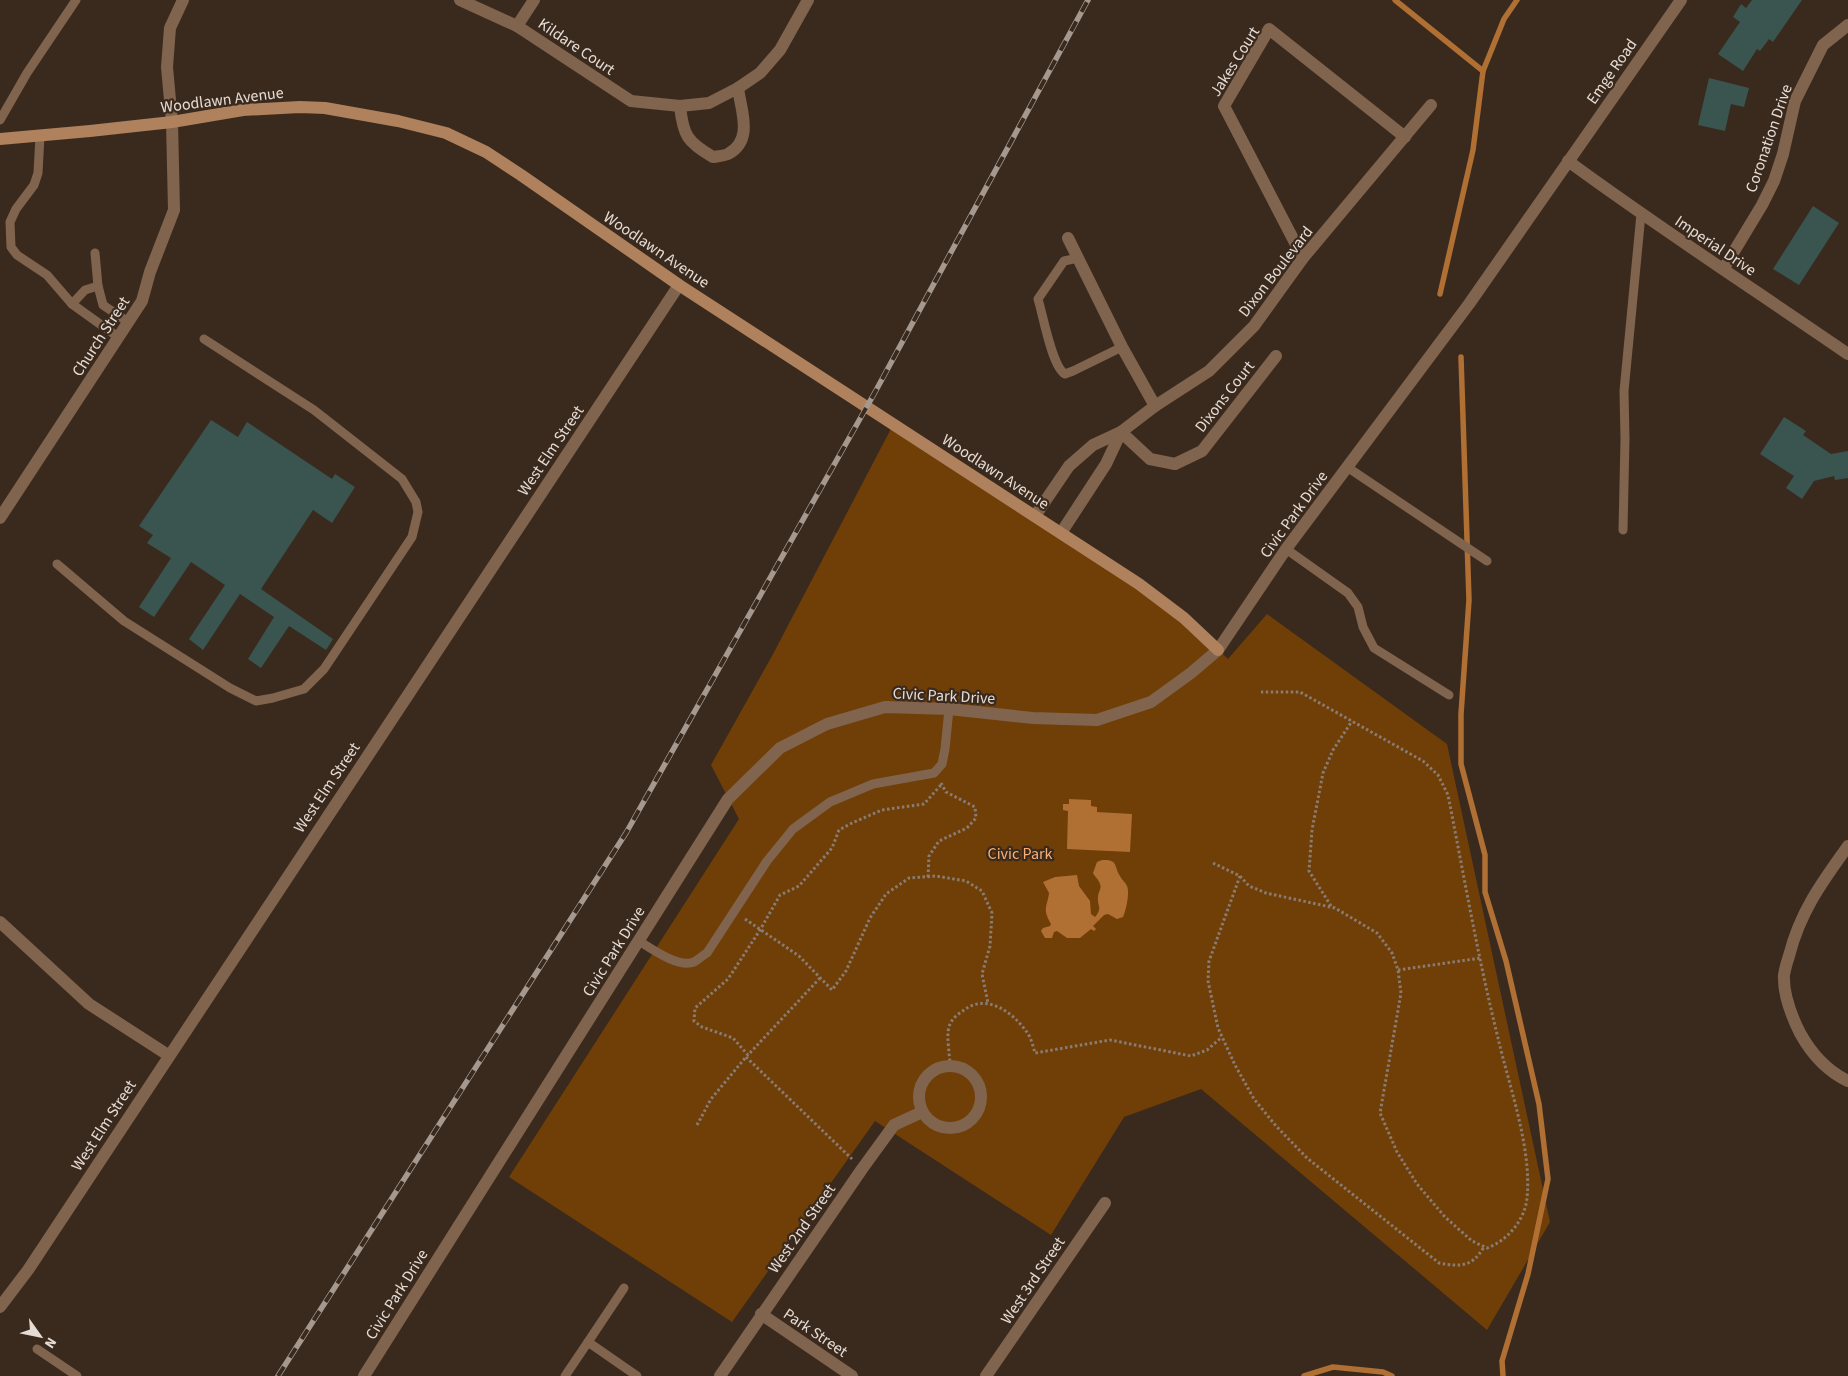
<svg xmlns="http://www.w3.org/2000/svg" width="1848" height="1376" viewBox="0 0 1848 1376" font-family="'Source Sans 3',sans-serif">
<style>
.green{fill:#703e07}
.water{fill:#b06f33}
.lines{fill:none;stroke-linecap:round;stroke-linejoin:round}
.stream{stroke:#b06f33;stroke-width:5.5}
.building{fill:#3a5450}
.path{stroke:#897c72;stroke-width:3;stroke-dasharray:2.5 2.5;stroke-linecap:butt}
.lane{stroke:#80644d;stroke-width:9}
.street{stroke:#80644d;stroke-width:12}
.secondary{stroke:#af815c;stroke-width:12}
.rail-casing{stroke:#a5998f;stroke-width:5.5}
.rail{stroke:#3a2a1e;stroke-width:4;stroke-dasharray:11;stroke-linecap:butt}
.labels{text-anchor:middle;stroke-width:4.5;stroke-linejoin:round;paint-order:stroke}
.street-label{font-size:16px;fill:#e6dcd4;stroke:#3a2a1e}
.park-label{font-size:16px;fill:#f8b074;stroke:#3a2a1e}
</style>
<rect width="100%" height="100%" fill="#3a2a1e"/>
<polygon class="green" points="894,423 1184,618 1228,659 1267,614 1447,744 1550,1222 1487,1330 1201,1089 1124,1117 1051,1235 875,1121 732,1322 509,1177 739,819 711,765 772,656"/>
<g class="water">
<polygon points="1069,799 1091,800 1091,806 1097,807 1097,812 1132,814 1130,852 1067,849 1068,811 1063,810 1063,804 1069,804"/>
<path d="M 1102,860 C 1118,859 1114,866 1120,876 C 1122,880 1125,882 1127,886 C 1130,893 1126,910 1123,917 L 1117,919 L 1108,914 L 1104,915 L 1093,926 L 1096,929 L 1094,931 L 1091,929 L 1080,938 L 1067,938 L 1057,931 L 1054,932 L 1052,938 L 1045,938 L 1041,931 L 1043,928 L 1050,926 L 1051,924 C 1042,908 1047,908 1049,893 L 1043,882 L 1055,877 L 1077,875 L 1079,886 L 1090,901 L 1091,914 L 1095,917 C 1103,908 1097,906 1098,897 C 1098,892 1102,889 1100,884 C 1099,880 1095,877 1093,873 L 1097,862 Z"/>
</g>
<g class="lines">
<g class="stream">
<polyline points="1395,0 1483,71"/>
<polyline points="1440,294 1473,150 1483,71 1504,19 1517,0"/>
<polyline points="1461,357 1469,600 1461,714 1461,764 1485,855 1485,892 1506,961 1539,1104 1548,1179 1528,1274 1502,1361 1503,1376"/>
<polyline points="1304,1376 1333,1367 1383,1372 1392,1376"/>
</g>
</g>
<g class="building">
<polygon points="1752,0 1802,0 1773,42 1769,39 1760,51 1757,49 1743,71 1718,54 1740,22 1733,17 1741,4 1746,8"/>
<polygon points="1709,78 1749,88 1744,107 1731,104 1725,131 1698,125"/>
<polygon points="1813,206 1839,223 1799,285 1773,269"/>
<polygon points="1784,417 1806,431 1803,435 1831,454 1848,451 1848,478 1835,480 1834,476 1814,481 1802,499 1786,488 1794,476 1760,454"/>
<polygon points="211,420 238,437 247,422 332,479 335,474 355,487 332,523 313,510 261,589 333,639 326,650 289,626 261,668 248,659 274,617 240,594 203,650 189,639 225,585 191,562 154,617 139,607 171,558 147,543 153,535 139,526"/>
</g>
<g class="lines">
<g class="path">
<path d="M 1213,863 L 1240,876 L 1249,886 L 1266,893 L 1335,908 L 1377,933 L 1392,953 L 1398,970 L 1401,993 L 1380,1113 L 1397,1152 L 1417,1184 L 1445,1217 L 1472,1241 L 1487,1248 C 1507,1241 1525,1220 1527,1198 C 1532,1148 1509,1086 1498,1038 C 1478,958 1464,876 1448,795 L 1438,775 L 1423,761 L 1300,692 L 1261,692"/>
<path d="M 1240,876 L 1209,961 L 1208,981 L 1218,1028 L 1235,1065 L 1254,1099 L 1276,1126 L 1307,1158 L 1439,1263 C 1461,1267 1472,1267 1484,1247"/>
<polyline points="928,877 929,856 939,841 967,828 976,818 975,807 946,792 941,783"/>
<polyline points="1331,906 1309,871 1312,830 1323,773 1333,750 1352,721"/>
<polyline points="745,919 799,956 832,990 846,971 870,918 886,894 909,878 936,876 966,881 982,891 992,913 990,946 982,974 988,1003"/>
<polyline points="1398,970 1481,958"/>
<polyline points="820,978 748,1055 733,1038 702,1027 694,1021 695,1008 728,979 760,930 780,895 799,886 832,848 839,830 852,823 882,810 924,804 941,785"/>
<polyline points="746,1057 852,1159"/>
<path d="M 950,1066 C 950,1056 946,1036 949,1027 C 951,1019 958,1014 964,1010 C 987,993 1012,1012 1026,1031 C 1031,1037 1033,1046 1035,1053 L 1110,1040 L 1191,1056 L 1207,1050 L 1222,1037"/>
<polyline points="697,1125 711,1099 746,1057"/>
</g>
<g class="lane">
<polyline points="0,120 27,73 76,0"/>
<polyline points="40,136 38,173 34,185 16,209 10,222 11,247 17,255 47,275 72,304 118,337"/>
<path d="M 1078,258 L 1064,261 L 1038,299 C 1043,315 1052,367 1065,374 L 1073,371 L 1122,347"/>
<polyline points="98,286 103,305 128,322"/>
<polyline points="72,304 85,290 98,286 95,253"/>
<polyline points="1347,467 1487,561"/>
<polyline points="1623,530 1625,439 1624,391 1641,214"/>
<polyline points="1286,549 1348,593 1358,607 1363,627 1374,648 1449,695"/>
<polyline points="57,564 124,621 230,688 256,701 273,698 304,689 324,669 412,537 418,512 416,502 402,479 314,410 204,339"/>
<path d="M 639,941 C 652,949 678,968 694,962 C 698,960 703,955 707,953 L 767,861 L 793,829 L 830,802 L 873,784 L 934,773 L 942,764 L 945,749 L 949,709"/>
<polyline points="588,1342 624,1288"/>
<polyline points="37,1349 77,1376"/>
<polyline points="565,1376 588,1342 637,1376"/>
</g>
<g class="street">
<polyline points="460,0 517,26 631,101 680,106 709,103 738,88 760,73 780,50 808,0"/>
<polyline points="517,26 534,0"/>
<path d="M 680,106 C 683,135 687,142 713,157 C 718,156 724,156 728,154 C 754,140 741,111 738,88"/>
<path d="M 1568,161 C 1659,228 1755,290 1848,354"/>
<polyline points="1068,238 1122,347 1155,406"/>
<polyline points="1303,258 1224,106 1269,29 1405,137"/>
<polyline points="1724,268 1762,205 1774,181 1783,154 1795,101 1823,45 1848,25"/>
<polyline points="1121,432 1150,459 1175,464 1202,451 1276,356"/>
<polyline points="1035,516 1069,466 1093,445 1121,432 1155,406 1209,371 1254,326 1303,258 1431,105"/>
<polyline points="0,518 142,301 150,272 174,210 172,122 167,67 170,28 183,0"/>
<polyline points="1061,533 1106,464 1121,432"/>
<path d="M 1848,846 C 1822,882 1800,912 1789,956 C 1787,962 1785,969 1784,975 C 1783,995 1791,1015 1800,1033 C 1811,1053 1827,1071 1848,1081"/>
<polyline points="0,922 89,1004 168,1055"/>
<circle cx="950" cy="1097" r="31"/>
<polyline points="0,1307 28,1270 679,285"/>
<polyline points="761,1314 852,1376"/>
<polyline points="364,1376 728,799 780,748 827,724 885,707 949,709 1033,718 1097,720 1151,702 1191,673 1218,650 1286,549 1469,304 1681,0"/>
<polyline points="720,1376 862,1169 894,1125 922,1112"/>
<polyline points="986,1376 1105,1203"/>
</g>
<polyline class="secondary" points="0,139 90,131 172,122 243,110 300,107 325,108 398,121 446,133 486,152 521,175 679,285 1139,584 1184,618 1218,650"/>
<defs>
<polyline id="rail" points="278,1376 626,833 874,394 1088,0"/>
</defs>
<use href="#rail" class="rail-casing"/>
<use href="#rail" class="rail"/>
</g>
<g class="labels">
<g class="street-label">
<text transform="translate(577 46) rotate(34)" y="6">Kildare Court</text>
<text transform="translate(1234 61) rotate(-58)" y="6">Jakes Court</text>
<text transform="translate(1611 71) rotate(-55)" y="6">Emge Road</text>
<text transform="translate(222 99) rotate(-7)" y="6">Woodlawn Avenue</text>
<text transform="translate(1768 138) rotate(-71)" y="6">Coronation Drive</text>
<text transform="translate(1716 245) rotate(34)" y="6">Imperial Drive</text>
<text transform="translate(657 249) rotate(34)" y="6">Woodlawn Avenue</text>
<text transform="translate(1275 271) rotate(-52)" y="6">Dixon Boulevard</text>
<text transform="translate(100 336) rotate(-57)" y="6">Church Street</text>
<text transform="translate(1224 396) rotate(-52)" y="6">Dixons Court</text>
<text transform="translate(550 450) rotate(-56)" y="6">West Elm Street</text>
<text transform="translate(996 471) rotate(33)" y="6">Woodlawn Avenue</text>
<text transform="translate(1293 514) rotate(-54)" y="6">Civic Park Drive</text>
<text transform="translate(944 695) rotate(3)" y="6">Civic Park Drive</text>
<text transform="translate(326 787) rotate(-56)" y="6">West Elm Street</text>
<text transform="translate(613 951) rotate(-58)" y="6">Civic Park Drive</text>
<text transform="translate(103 1125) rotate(-57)" y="6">West Elm Street</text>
<text transform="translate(801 1228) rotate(-55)" y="6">West 2nd Street</text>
<text transform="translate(1032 1280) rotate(-56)" y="6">West 3rd Street</text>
<text transform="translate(396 1294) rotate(-58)" y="6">Civic Park Drive</text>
<text transform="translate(816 1332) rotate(34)" y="6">Park Street</text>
</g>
<g class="park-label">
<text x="1020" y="859">Civic Park</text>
</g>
</g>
<g transform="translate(40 1336) rotate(123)" stroke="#3a2a1e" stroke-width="4" paint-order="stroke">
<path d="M0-4L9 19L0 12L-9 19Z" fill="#e6dcd4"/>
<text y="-8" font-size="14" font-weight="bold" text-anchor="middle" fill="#e6dcd4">N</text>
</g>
</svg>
